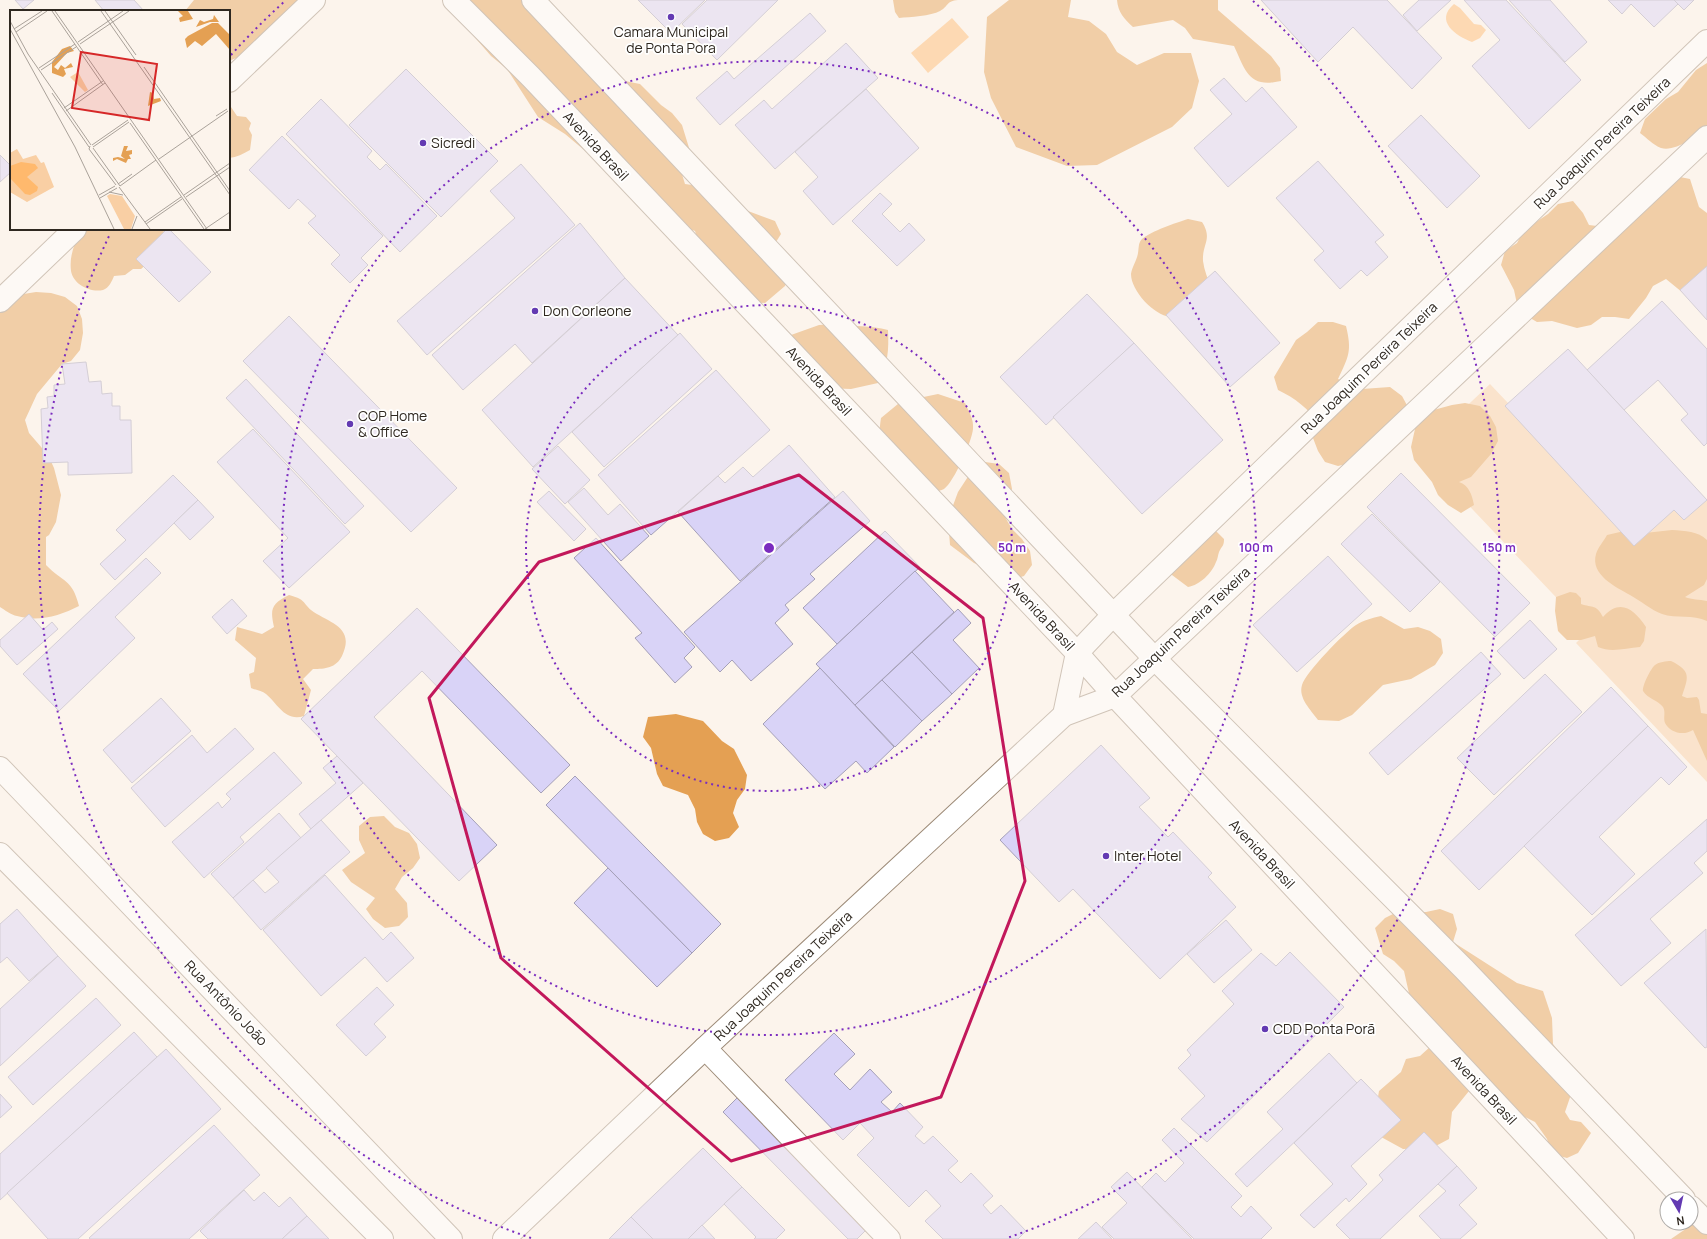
<svg xmlns="http://www.w3.org/2000/svg" width="1707" height="1239" viewBox="0 0 1707 1239" font-family="Manrope,sans-serif">
<style>
.green{fill:#f9cfa4}
.forest{fill:#e4a053}
.water{fill:#ffb96d}
.building{fill:#d9d3f7;stroke:#a5a0b8}
.lines{fill:none;stroke-linecap:round;stroke-linejoin:round}
.minor-casing{stroke:#9d8b78;stroke-width:24}
.major-casing{stroke:#9d8b78;stroke-width:24}
.minor{stroke:#fff;stroke-width:22}
.major{stroke:#fff;stroke-width:22}
.marked{fill:none;stroke:#c2185b;stroke-width:3;stroke-linejoin:round}
.ring{fill:none;stroke:#7b2cbf;stroke-width:2;stroke-dasharray:2 4}
.poi-dot{fill:#633ab2;stroke:#fff;stroke-width:1.5}
.labels{text-anchor:middle;stroke-width:3.5;stroke-linejoin:round;paint-order:stroke}
.poi-label{font-size:14px;fill:#2f2820;stroke:#fff;text-anchor:start}
.street-label{font-size:14px;fill:#2f2820;stroke:#fff}
.inset-road{fill:none;stroke:#aaa29a;stroke-width:1}
.view{fill:#d62828;fill-opacity:0.15;stroke:#d62828;stroke-width:2}
.inset-edge{fill:none;stroke:#2f2820;stroke-width:2}
.centre{fill:#7b2cbf;stroke:#fff;stroke-width:2}
.ring-label{font-size:12px;text-anchor:middle;font-weight:bold;fill:#7b2cbf;stroke:#fff;stroke-width:3.5;stroke-linejoin:round;paint-order:stroke}
</style>
<rect width="100%" height="100%" fill="#fcf4ec"/>
<polygon class="green" points="1490,384 1635,537 1692,484 1707,500 1707,782 1576,643 1588,631 1418,452"/>
<g class="forest">
<polygon points="194,0 306,0 241,56 229,61 229,11 185,11"/>
<polygon points="442,0 535,0 625,81 640,84 661,105 672,113 682,125 690,151 681,171 685,184 713,188 735,208 748,211 775,221 781,234 766,258 789,273 785,286 765,303 751,302 703,257 695,231 669,221 565,134 538,117 507,69 491,56 465,26 458,14"/>
<path d="M 893,0 L 958,0 C 946,1 949,6 940,11 C 931,16 910,17 899,18 L 895,12 Z"/>
<polygon points="1071,0 1068,17 1089,21 1106,34 1117,52 1137,65 1164,53 1191,53 1199,81 1192,108 1172,127 1097,165 1067,166 1016,147 991,98 984,72 987,17 1009,0"/>
<path d="M 1117,0 L 1218,0 L 1218,10 L 1271,56 L 1280,68 L 1281,81 C 1249,88 1246,72 1234,46 L 1193,39 L 1185,28 L 1173,20 L 1133,27 C 1124,19 1118,12 1117,0 Z"/>
<path d="M 1707,63 L 1707,127 C 1696,136 1676,152 1661,148 C 1653,145 1647,138 1640,133 L 1645,119 L 1666,99 L 1678,92 L 1696,70 Z"/>
<path d="M 229,104 L 237,116 L 246,117 L 251,123 L 249,129 L 252,135 L 250,150 C 243,154 237,157 229,158 Z"/>
<path d="M 1665,174 L 1690,179 L 1699,207 L 1707,213 L 1707,302 L 1688,297 L 1666,279 L 1653,286 L 1646,298 L 1629,319 L 1615,317 L 1602,317 L 1591,325 L 1577,328 L 1552,321 L 1537,322 L 1525,315 L 1517,304 L 1514,290 L 1501,265 L 1505,251 L 1517,243 L 1524,230 L 1548,214 L 1558,204 L 1573,201 L 1583,213 L 1589,225 L 1605,227 C 1611,221 1619,214 1625,207 C 1640,187 1638,179 1665,174 Z"/>
<path d="M 1188,219 L 1202,222 C 1213,239 1202,244 1203,261 C 1204,270 1208,279 1211,288 L 1170,317 C 1154,315 1131,291 1131,274 C 1132,267 1137,260 1138,253 C 1139,248 1138,243 1142,239 C 1152,231 1175,223 1188,219 Z"/>
<path d="M 82,229 L 165,229 L 148,263 L 141,269 L 133,269 L 125,275 L 114,276 C 112,281 109,288 103,290 C 90,293 73,284 71,271 C 69,255 75,242 82,229 Z"/>
<path d="M 36,292 L 51,293 L 65,297 L 77,306 L 82,319 L 83,333 L 80,350 L 71,361 L 62,364 L 37,394 L 25,420 L 29,433 L 48,455 L 54,468 L 61,495 L 56,522 L 49,535 L 46,537 L 46,565 C 63,583 72,578 79,606 C 60,616 38,622 17,616 C 11,615 5,610 0,607 L 0,301 L 5,297 Z"/>
<path d="M 1318,322 L 1333,322 L 1346,326 C 1352,351 1349,356 1338,379 L 1362,389 L 1390,387 L 1402,396 L 1409,409 L 1351,463 L 1338,466 L 1325,462 L 1318,451 L 1313,438 L 1319,424 C 1309,409 1295,398 1278,390 L 1274,377 L 1296,340 L 1307,332 Z"/>
<path d="M 835,324 C 853,327 871,325 888,330 C 889,349 888,366 878,383 L 851,389 L 825,388 L 790,349 L 791,335 L 819,325 Z"/>
<path d="M 938,394 L 965,403 C 969,412 974,419 973,429 C 972,441 954,482 944,489 C 930,497 897,483 889,471 C 887,468 885,463 883,460 C 878,447 879,431 881,418 L 904,399 L 909,400 Z"/>
<path d="M 1465,403 L 1480,406 L 1490,416 L 1496,427 L 1498,441 L 1491,454 L 1471,477 L 1459,482 C 1469,485 1472,495 1474,505 L 1461,513 L 1448,505 L 1438,495 L 1432,482 L 1414,460 L 1411,447 L 1417,420 L 1426,412 L 1452,405 Z"/>
<polygon points="985,462 999,464 1009,473 1012,489 1005,517 1012,529 1022,539 1030,551 1032,565 1024,576 1011,580 974,563 950,545 948,519 958,492 973,469"/>
<path d="M 1214,529 L 1224,539 C 1224,545 1223,545 1220,550 C 1218,553 1218,559 1216,562 C 1212,573 1200,585 1188,587 L 1168,572 Z"/>
<path d="M 1672,530 C 1685,531 1698,531 1707,540 L 1707,579 L 1704,585 L 1685,597 C 1692,600 1699,599 1707,601 L 1707,621 C 1693,614 1676,619 1662,614 C 1651,610 1641,601 1630,595 C 1616,587 1590,575 1596,554 C 1598,547 1604,541 1607,535 L 1620,532 L 1645,533 Z"/>
<path d="M 1570,592 L 1576,593 L 1581,598 L 1581,604 C 1593,608 1596,604 1603,617 C 1620,598 1634,609 1646,627 L 1644,641 L 1640,647 C 1626,648 1611,653 1598,647 L 1595,636 L 1581,640 L 1567,640 L 1558,631 L 1555,611 L 1556,597 Z"/>
<path d="M 289,595 C 292,596 297,597 300,599 C 304,601 307,607 311,610 C 328,623 356,626 342,656 C 336,668 325,669 313,669 L 303,679 L 311,690 L 304,716 C 285,722 278,704 266,694 C 262,691 256,690 251,688 L 249,674 L 254,672 L 256,658 L 235,640 L 237,627 L 262,634 L 274,627 C 270,609 271,604 289,595 Z"/>
<path d="M 1381,616 L 1404,629 L 1418,627 L 1430,631 L 1441,639 L 1443,653 L 1435,665 L 1411,679 L 1383,685 L 1352,715 L 1339,721 L 1318,720 C 1311,710 1298,698 1302,685 C 1306,672 1344,633 1356,625 C 1364,620 1372,618 1381,616 Z"/>
<path d="M 1671,661 C 1692,671 1688,678 1682,696 L 1687,698 L 1697,697 L 1699,700 L 1701,713 L 1707,714 L 1707,761 L 1693,730 C 1684,736 1670,733 1665,723 C 1663,718 1666,712 1663,707 C 1658,700 1648,699 1643,691 C 1642,686 1651,668 1655,665 C 1659,662 1666,661 1671,661 Z"/>
<polygon points="676,714 703,721 722,741 734,749 747,775 745,789 737,800 733,813 739,827 729,838 715,841 703,834 697,822 695,809 688,795 663,786 657,774 651,748 643,737 648,717"/>
<polygon points="384,816 395,827 409,833 417,844 420,858 413,868 402,877 395,889 407,903 408,917 399,926 385,928 373,919 366,909 375,898 351,882 342,870 365,853 359,840 359,826 370,817"/>
<polygon points="1440,909 1453,914 1457,929 1453,942 1517,983 1543,991 1552,1018 1553,1044 1570,1066 1576,1080 1565,1112 1570,1120 1581,1122 1591,1133 1578,1153 1567,1158 1552,1154 1547,1139 1535,1122 1511,1110 1495,1087 1469,1091 1452,1112 1449,1139 1432,1148 1403,1149 1372,1132 1379,1091 1401,1072 1406,1059 1420,1056 1431,1046 1410,998 1404,971 1394,961 1383,954 1375,928 1385,918 1397,912 1426,912"/>
<polygon points="1707,1208 1707,1239 1671,1239 1687,1228 1688,1223 1691,1223 1691,1213"/>
</g>
<g class="water">
<path d="M 1454,4 L 1460,8 L 1474,24 L 1481,25 L 1486,30 L 1480,38 L 1472,42 C 1456,36 1434,21 1454,4 Z"/>
<polygon points="952,18 969,37 928,73 911,53"/>
</g>
<g class="building">
<polygon points="15,0 34,0 23,9"/>
<polygon points="95,0 134,0 144,11 104,11"/>
<polygon points="638,0 705,0 671,33"/>
<polygon points="707,0 778,0 717,60 682,24"/>
<polygon points="1261,0 1387,0 1442,58 1412,89 1353,27 1318,62"/>
<polygon points="1419,0 1451,0 1417,31 1403,15"/>
<polygon points="1464,0 1506,0 1581,80 1529,129 1472,66 1500,40"/>
<polygon points="1509,0 1550,0 1587,42 1565,62"/>
<polygon points="1608,0 1674,0 1678,4 1654,27 1631,4 1622,14"/>
<polygon points="1674,0 1694,0 1684,10"/>
<polygon points="810,13 826,31 720,125 696,98 727,71 734,79"/>
<polygon points="846,43 878,78 775,169 735,125 764,100 772,109"/>
<polygon points="406,69 498,161 441,217 349,125"/>
<polygon points="1224,78 1246,102 1262,87 1297,127 1228,187 1194,148 1232,114 1210,90"/>
<polygon points="866,89 919,148 833,225 803,191 818,177 795,152"/>
<polygon points="321,99 372,151 367,157 380,170 386,164 437,216 400,252 286,134"/>
<polygon points="1421,115 1480,176 1447,208 1388,146"/>
<polygon points="282,136 383,236 361,258 368,265 350,283 331,264 340,255 308,223 316,216 298,199 289,209 249,170"/>
<polygon points="0,155 11,166 11,172 0,182"/>
<polygon points="1318,161 1384,235 1375,242 1388,257 1367,276 1361,270 1340,289 1314,260 1324,251 1276,198"/>
<polygon points="521,164 575,225 427,355 397,321 515,218 490,191"/>
<polygon points="880,193 892,204 882,214 900,232 909,223 925,240 897,266 852,221"/>
<polygon points="580,223 625,278 532,363 515,344 463,390 432,355"/>
<polygon points="167,229 169,229 211,272 179,302 136,259"/>
<polygon points="1707,266 1707,320 1680,290"/>
<polygon points="1215,271 1280,343 1230,387 1166,315"/>
<polygon points="625,278 678,335 533,467 482,410"/>
<polygon points="1087,294 1134,343 1046,425 1000,377"/>
<polygon points="1662,301 1707,349 1707,443 1704,446 1681,420 1688,414 1658,380 1624,410 1587,370"/>
<polygon points="289,316 457,488 411,532 243,361"/>
<polygon points="680,333 712,369 604,467 572,432"/>
<polygon points="1134,343 1223,440 1142,514 1053,417"/>
<polygon points="1568,349 1707,500 1684,520 1674,510 1634,546 1505,406"/>
<polygon points="86,362 89,382 101,381 102,394 112,393 112,406 120,406 120,420 131,420 132,473 68,475 68,462 43,463 41,409 48,408 47,397 54,396 54,385 65,384 62,364"/>
<polygon points="716,370 770,430 651,535 598,475"/>
<polygon points="246,379 364,506 345,524 226,398"/>
<polygon points="253,429 350,532 289,588 263,561 288,538 217,462"/>
<polygon points="789,445 835,497 740,581 678,512 718,476 725,483 743,467 753,477"/>
<polygon points="558,446 590,480 565,504 532,469"/>
<polygon points="1401,473 1530,603 1495,637 1367,507"/>
<polygon points="173,475 198,500 115,580 100,564 126,540 116,530"/>
<polygon points="584,488 608,515 620,504 649,536 621,561 568,502"/>
<polygon points="549,491 586,529 574,541 537,502"/>
<polygon points="843,491 870,521 810,574 815,579 785,605 789,610 775,623 793,644 751,681 732,660 720,672 684,632"/>
<polygon points="198,500 214,517 190,540 174,523"/>
<polygon points="1372,514 1440,582 1410,612 1341,544"/>
<polygon points="885,531 920,567 837,644 803,608"/>
<polygon points="596,538 695,647 684,658 692,667 675,683 635,638 642,633 574,558"/>
<polygon points="1328,556 1372,604 1297,672 1253,625"/>
<polygon points="146,558 161,573 115,617 135,638 59,711 23,674"/>
<polygon points="915,571 954,612 855,705 816,664"/>
<polygon points="232,599 247,616 227,634 212,617"/>
<polygon points="417,608 570,765 541,793 422,671 374,717 497,845 459,881 301,719"/>
<polygon points="958,609 971,623 953,640 979,668 952,694 912,652"/>
<polygon points="29,614 43,630 52,622 58,629 17,665 0,646 0,640"/>
<polygon points="1530,620 1557,649 1524,679 1497,651"/>
<polygon points="912,652 952,694 922,721 882,680"/>
<polygon points="1481,652 1501,674 1388,775 1369,753"/>
<polygon points="820,668 894,747 867,773 856,761 825,789 763,724"/>
<polygon points="1545,674 1582,712 1494,795 1457,758"/>
<polygon points="882,680 922,721 895,747 855,705"/>
<polygon points="1611,687 1648,726 1479,890 1441,851"/>
<polygon points="161,698 191,731 132,783 103,750"/>
<polygon points="1648,726 1687,767 1669,785 1661,777 1599,837 1635,874 1592,915 1524,846"/>
<polygon points="235,728 254,749 165,827 131,788 192,735 207,753"/>
<polygon points="1101,745 1150,798 1139,807 1168,837 1173,832 1212,873 1208,877 1236,907 1160,979 1073,889 1059,902 1000,840"/>
<polygon points="274,752 302,783 240,837 244,842 204,878 172,842 218,802 222,808 231,799 226,794"/>
<polygon points="337,756 363,783 311,829 299,814 336,783 323,768"/>
<polygon points="575,776 721,924 692,953 546,805"/>
<polygon points="279,813 301,838 233,898 211,874"/>
<polygon points="1707,819 1707,851 1694,863 1703,873 1650,919 1671,943 1621,986 1575,935"/>
<polygon points="321,820 350,852 261,930 233,898 253,880 265,893 279,882 266,868"/>
<polygon points="608,868 692,953 657,987 574,903"/>
<polygon points="325,875 383,940 391,932 414,958 387,982 365,957 321,996 263,930"/>
<polygon points="17,909 58,956 29,981 7,957 0,963 0,924"/>
<polygon points="1226,920 1252,950 1214,983 1187,954"/>
<polygon points="1706,929 1707,1047 1705,1048 1644,983"/>
<polygon points="1290,952 1344,1007 1207,1142 1181,1119 1205,1096 1178,1068 1191,1055 1187,1050 1234,1004 1222,991 1261,953 1276,966"/>
<polygon points="58,956 86,986 0,1066 0,1009"/>
<polygon points="377,987 394,1005 374,1024 386,1037 366,1056 336,1025"/>
<polygon points="96,998 121,1025 33,1105 8,1077"/>
<polygon points="134,1032 157,1057 0,1200 0,1154"/>
<polygon points="834,1033 855,1054 834,1074 850,1090 870,1069 892,1092 881,1102 892,1112 900,1103 923,1127 915,1136 924,1144 933,1136 958,1161 948,1170 961,1183 971,1173 993,1196 983,1205 991,1214 1001,1205 1026,1231 1018,1239 943,1239 925,1221 941,1206 926,1190 909,1207 857,1155 874,1138 860,1123 843,1140 785,1080"/>
<polygon points="166,1049 221,1109 78,1239 48,1239 7,1193"/>
<polygon points="1329,1053 1357,1083 1247,1187 1235,1174 1283,1129 1267,1112"/>
<polygon points="1361,1079 1401,1120 1351,1166 1367,1184 1349,1202 1346,1198 1314,1228 1300,1215 1333,1184 1294,1143"/>
<polygon points="0,1094 12,1107 0,1118"/>
<polygon points="739,1096 869,1227 857,1239 848,1239 723,1112"/>
<polygon points="214,1125 260,1175 189,1239 90,1239 89,1238"/>
<polygon points="1174,1128 1242,1196 1231,1207 1241,1217 1251,1206 1272,1228 1261,1239 1194,1239 1142,1187 1156,1173 1165,1182 1184,1163 1162,1140"/>
<polygon points="1424,1132 1457,1166 1380,1239 1350,1239 1336,1225 1383,1180 1379,1175"/>
<polygon points="703,1148 742,1187 688,1239 653,1239 631,1217"/>
<polygon points="1457,1166 1477,1188 1459,1205 1477,1224 1460,1239 1441,1239 1419,1216 1446,1191 1438,1184"/>
<polygon points="1127,1172 1192,1239 1114,1239 1102,1227 1127,1203 1111,1187"/>
<polygon points="742,1187 785,1230 776,1239 754,1239 756,1237 724,1204"/>
<polygon points="244,1190 254,1201 264,1192 279,1207 290,1197 307,1216 282,1239 208,1239 200,1231"/>
<polygon points="307,1216 329,1239 282,1239"/>
<polygon points="631,1217 653,1239 609,1239"/>
<polygon points="1096,1222 1112,1239 1078,1239"/>
<polygon points="702,1225 715,1239 688,1239"/>
</g>
<g class="lines">
<defs>
<g id="minor">
<polyline points="229,81 314,0"/>
<polyline points="0,301 75,229"/>
<polyline points="1064,715 1077,653"/>
<polyline points="705,1048 889,1239"/>
<polyline points="504,1239 705,1048 1064,715 1115,696"/>
</g>
<g id="major">
<polyline points="454,0 531,77 1077,653 1115,696 1623,1239"/>
<polyline points="533,0 1154,658 1464,969 1684,1199"/>
<polyline points="1077,653 1113,615 1707,41"/>
<polyline points="1115,696 1707,137"/>
<polyline points="0,768 451,1239"/>
<polyline points="0,854 382,1239"/>
<polyline points="1691,1207 1707,1223"/>
</g>
</defs>
<use href="#minor" class="minor-casing"/>
<use href="#major" class="major-casing"/>
<use href="#minor" class="minor"/>
<use href="#major" class="major"/>
</g>
<path d="M0 0H1707V1239H0ZM 799,475 L 983,618 L 1025,881 L 941,1097 L 731,1161 L 501,958 L 429,698 L 539,562 Z" fill="#fcf4ec" fill-opacity=".55" fill-rule="evenodd"/>
<path class="marked" d="M 799,475 L 983,618 L 1025,881 L 941,1097 L 731,1161 L 501,958 L 429,698 L 539,562 Z"/>
<g class="ring">
<circle cx="769" cy="548" r="243"/>
<circle cx="769" cy="548" r="487"/>
<path d="M531 1238A730 730 0 0 1 110 234M231 55A730 730 0 0 1 285 1M1253 1A730 730 0 0 1 1007 1238"/>
</g>
<g class="poi-dot">
<circle cx="671" cy="17" r="4"/>
<circle cx="423" cy="143" r="4"/>
<circle cx="535" cy="311" r="4"/>
<circle cx="350" cy="424" r="4"/>
<circle cx="1106" cy="856" r="4"/>
<circle cx="1265" cy="1029" r="4"/>
</g>
<g class="labels">
<g class="poi-label">
<text x="671" y="37" text-anchor="middle">Camara Municipal<tspan x="671" dy="16">de Ponta Pora</tspan></text>
<text x="431" y="148">Sicredi</text>
<text x="543" y="316">Don Corleone</text>
<text x="358" y="421">COP Home<tspan x="358" dy="16">&amp; Office</tspan></text>
<text x="1114" y="861">Inter Hotel</text>
<text x="1273" y="1034">CDD Ponta Porã</text>
</g>
<g class="street-label">
<text transform="translate(1602 143) rotate(-44)" y="5">Rua Joaquim Pereira Teixeira</text>
<text transform="translate(596 146) rotate(47)" y="5">Avenida Brasil</text>
<text transform="translate(1369 368) rotate(-44)" y="5">Rua Joaquim Pereira Teixeira</text>
<text transform="translate(819 381) rotate(47)" y="5">Avenida Brasil</text>
<text transform="translate(1042 616) rotate(47)" y="5">Avenida Brasil</text>
<text transform="translate(1181 632) rotate(-43)" y="5">Rua Joaquim Pereira Teixeira</text>
<text transform="translate(1262 854) rotate(47)" y="5">Avenida Brasil</text>
<text transform="translate(783 976) rotate(-43)" y="5">Rua Joaquim Pereira Teixeira</text>
<text transform="translate(226 1003) rotate(46)" y="5">Rua Antônio João</text>
<text transform="translate(1484 1090) rotate(47)" y="5">Avenida Brasil</text>
</g>
</g>
<g transform="translate(10 10)">
<rect width="220" height="220" fill="#fcf4ec"/>
<path d="M 68,62 L 78,80 L 75,82 L 60,67 ZM 7,139 L 13,149 L 26,145 L 31,153 L 34,152 L 44,177 L 17,192 L 0,182 L 0,143 ZM 100,184 L 112,186 L 125,206 L 121,219 L 114,219 L 97,186 Z" fill="#f9cfa4"/>
<path d="M 168,1 L 178,1 L 183,9 L 170,12 L 169,8 L 173,6 ZM 204,5 L 209,12 L 200,12 L 186,17 L 190,10 L 194,12 L 203,9 ZM 202,13 L 208,13 L 220,25 L 220,40 L 206,24 L 192,36 L 185,31 L 177,38 L 175,29 L 178,26 ZM 60,36 L 64,41 L 57,43 L 44,57 L 48,60 L 51,55 L 55,58 L 61,53 L 63,57 L 54,59 L 56,64 L 53,67 L 42,63 L 42,52 L 52,39 ZM 140,82 L 143,83 L 144,89 L 150,88 L 151,91 L 138,96 ZM 114,136 L 118,136 L 116,141 L 122,140 L 122,144 L 119,145 L 121,149 L 118,149 L 116,153 L 107,149 L 103,151 L 103,148 L 108,147 L 115,149 L 111,146 Z" fill="#e4a053"/>
<path d="M 11,152 L 25,154 L 28,158 L 17,167 L 28,177 L 27,181 L 20,185 L 15,184 L 0,168 L 0,156 Z" fill="#ffb96d"/>
<path class="inset-road" d="M 42,1 L 93,75M 45,1 L 197,219M 91,1 L 220,185M 95,1 L 126,45M 0,11 L 18,44 L 81,135M 0,19 L 65,137 L 104,219M 4,19 L 32,1M 6,22 L 37,1M 68,32 L 113,1M 70,34 L 119,1M 134,57 L 220,181M 29,58 L 65,34M 31,60 L 66,37M 42,83 L 79,137M 54,98 L 93,71M 56,101 L 95,73M 206,106 L 217,99M 120,113 L 194,219M 82,135 L 118,110M 80,136 L 79,139 L 106,175M 83,137 L 119,112M 83,138 L 110,176M 149,149 L 218,101M 108,174 L 122,164M 110,176 L 146,150M 109,177 L 140,219M 99,182 L 113,185M 89,185 L 105,176M 174,185 L 220,153M 176,187 L 220,157M 90,188 L 107,178M 135,212 L 171,187M 136,214 L 172,189M 122,219 L 127,206M 195,219 L 220,202"/>
<path class="view" d="M 71,42 L 147,54 L 139,110 L 62,98 Z"/>
<rect width="220" height="220" class="inset-edge"/>
</g>
<circle cx="769" cy="548" r="6" class="centre"/>
<g class="ring-label">
<text x="1012" y="552">50 m</text>
<text x="1256" y="552">100 m</text>
<text x="1499" y="552">150 m</text>
</g>
<g transform="translate(1679 1211) rotate(171)"><circle r="19" fill="#ffffff" stroke="#aca9a6"/>
<path d="M0-3L7 15L0 10L-7 15Z" fill="#633ab2"/>
<text y="-6" font-size="11" font-weight="bold" text-anchor="middle" fill="#2f2820">N</text>
</g>
</svg>
